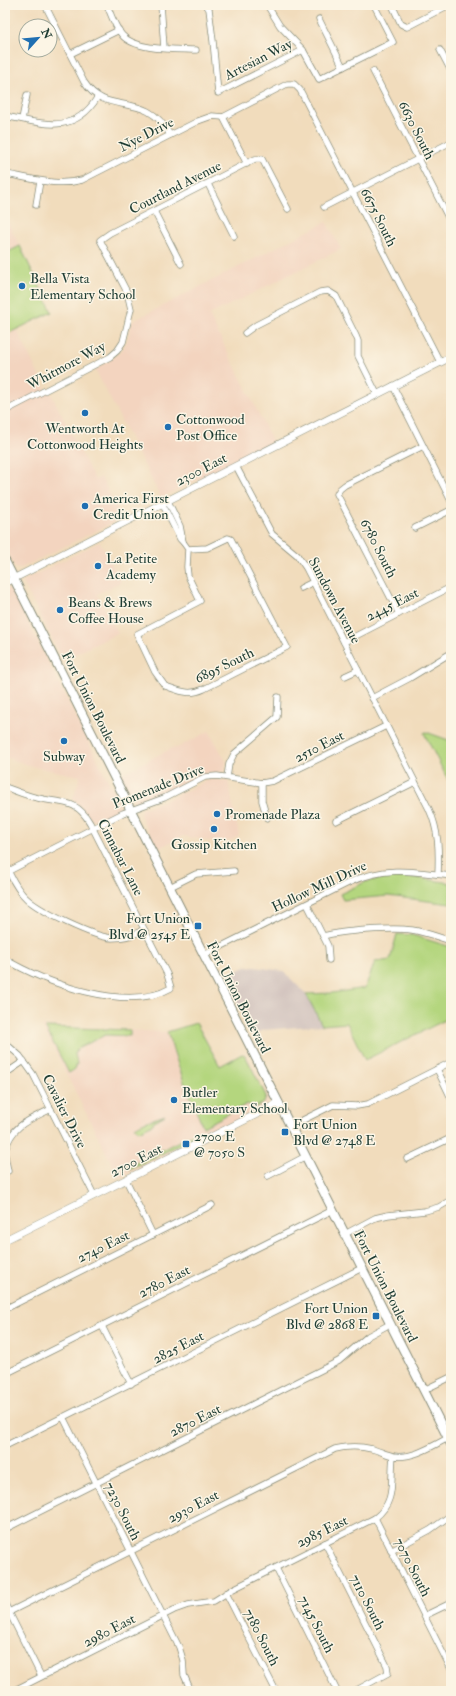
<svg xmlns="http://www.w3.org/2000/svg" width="456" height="1696" viewBox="0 0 456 1696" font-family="'IM FELL Double Pica',serif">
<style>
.built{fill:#f3d4bf}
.industrial{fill:#cfc0bb}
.green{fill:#b4d67e;stroke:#6a8a59}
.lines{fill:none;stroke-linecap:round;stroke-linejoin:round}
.minor-casing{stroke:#888c78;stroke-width:7}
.tertiary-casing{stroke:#888c78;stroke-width:8}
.secondary-casing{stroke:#888c78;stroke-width:10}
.minor{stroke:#fff;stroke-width:5.5}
.tertiary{stroke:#fff;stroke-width:7}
.secondary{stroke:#fff;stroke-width:8}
.poi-dot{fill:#1f6fb2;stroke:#fcf5e5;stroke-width:1.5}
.labels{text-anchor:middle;stroke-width:3;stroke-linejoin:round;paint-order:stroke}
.street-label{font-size:14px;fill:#1f3d34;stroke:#fcf5e5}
.poi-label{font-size:14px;fill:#1f3d34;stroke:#fcf5e5;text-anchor:start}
</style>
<rect width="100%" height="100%" fill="#fcf5e5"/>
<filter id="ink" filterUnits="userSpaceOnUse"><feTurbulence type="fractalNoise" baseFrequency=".025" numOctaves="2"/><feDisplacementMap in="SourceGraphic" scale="8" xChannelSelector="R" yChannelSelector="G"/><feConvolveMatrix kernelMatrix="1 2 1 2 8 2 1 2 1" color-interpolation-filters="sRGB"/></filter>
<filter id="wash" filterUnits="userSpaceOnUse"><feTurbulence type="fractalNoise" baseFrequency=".012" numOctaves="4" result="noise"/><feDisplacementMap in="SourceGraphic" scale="16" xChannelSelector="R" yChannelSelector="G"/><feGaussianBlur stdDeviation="0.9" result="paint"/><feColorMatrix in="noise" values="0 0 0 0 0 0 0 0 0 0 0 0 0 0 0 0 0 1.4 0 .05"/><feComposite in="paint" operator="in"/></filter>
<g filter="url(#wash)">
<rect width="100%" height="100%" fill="#f1dcbc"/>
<g class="built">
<polygon points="5,216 52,312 17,330 43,384 48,393 50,392 95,480 101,477 122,518 19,569 15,568 5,547"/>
<polygon points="326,222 341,249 209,315 273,442 161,498 95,369 110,360 122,351 127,341 133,321"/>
<polygon points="100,542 121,582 97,594 118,633 63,660 23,583 24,580"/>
<polygon points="8,588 12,591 120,804 119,810 98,820 92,820 73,799 80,776 35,767 5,757 5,589"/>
<polygon points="209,731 226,761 225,769 222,772 206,774 160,796 137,803 134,801 120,775 174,747 175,749"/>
<polygon points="211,779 228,781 239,835 232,840 220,843 183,836 157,849 140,815 141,809 166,800"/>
<polygon points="196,1023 220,1066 242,1054 247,1055 268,1097 268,1101 266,1105 119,1178 42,1026 167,1032"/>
</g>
<polygon class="industrial" points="248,966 283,971 306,994 322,1025 263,1030 254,1035 223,977"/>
<g class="green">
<polygon points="20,246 52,312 5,335 5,260 7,258 8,252"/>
<polygon points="426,732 451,741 451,786 424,733"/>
<polygon points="390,877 412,877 451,883 451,904 388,896 343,900 340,894 365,882"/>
<polygon points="397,934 412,935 451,947 451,963 448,964 451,972 451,1017 365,1060 347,1023 322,1025 306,994 332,993 365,988 375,962 390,960"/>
<polygon points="196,1023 220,1066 242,1054 245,1055 266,1096 264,1103 256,1107 247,1104 203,1127 184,1082 167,1032"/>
<polygon points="45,1027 130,1030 130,1036 105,1035 77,1049 75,1054 77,1064 75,1069 69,1073"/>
<polygon points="165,1115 153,1122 153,1124 139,1131 135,1127 142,1123"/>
<polygon points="195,1130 197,1135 194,1138 132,1168 128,1169 125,1165 128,1167 195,1133"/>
</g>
</g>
<g filter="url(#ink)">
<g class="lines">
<defs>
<g id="minor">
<path d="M 45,5 L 84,82 C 108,119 145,88 170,135"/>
<path d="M 107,5 C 111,15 115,27 122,35 C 135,51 177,49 196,50"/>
<polyline points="161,5 164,48"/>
<polyline points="206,5 209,9 213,41 218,93 303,50"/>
<polyline points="267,5 280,26 303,50 319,79 393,42 374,5"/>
<polyline points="392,5 401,24 407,27 449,5"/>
<polyline points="319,19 343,67"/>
<polyline points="440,50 451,71"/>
<polyline points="70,54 119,30"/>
<polyline points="373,71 451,223"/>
<path d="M 5,116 C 42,123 73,136 97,98"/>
<polyline points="223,117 247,164"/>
<polyline points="22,119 27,95"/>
<path d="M 5,174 C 31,178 56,187 82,180 L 198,121 L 212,116 L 223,117 L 287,84 L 294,84 L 300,90 L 440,362"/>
<polyline points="208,184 234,236"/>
<polyline points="36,205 40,181"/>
<polyline points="324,207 451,142"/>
<polyline points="154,211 181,264"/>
<polyline points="245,333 256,325 320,292 328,291 336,296 356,336 358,341 358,356 377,394"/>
<polyline points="393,386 451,501"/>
<polyline points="5,411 110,357 117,351 123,342 131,309 127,292 100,240 110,233 255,159 262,159 288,209"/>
<path d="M 236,466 L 272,534 L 297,555 L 306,568 L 429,809 C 439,831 439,851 438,874"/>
<path d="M 168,501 L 180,526 L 183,542 L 188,549 L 187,567 L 188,576 L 200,601 L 137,634 L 155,672 L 165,686 C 180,691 189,696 204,689 L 287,647 L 231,539 L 228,538 L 207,548 L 188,549"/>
<polyline points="162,503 180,539 183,542"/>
<polyline points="415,528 451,510"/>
<polyline points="301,588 313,582"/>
<polyline points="399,614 337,494 340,489 345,485 423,446"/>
<polyline points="344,642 451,587"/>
<polyline points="345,676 358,670"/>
<polyline points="372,698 410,678 451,653"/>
<polyline points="227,777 229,764 234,754 277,717 278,697"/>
<polyline points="262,783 262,801 267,818"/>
<path d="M 5,787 C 16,791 27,796 38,798 C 61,804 76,798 90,823 L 167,974 L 171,988 C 128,1013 44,983 5,959"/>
<polyline points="336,821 415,782"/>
<path d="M 5,865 C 11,876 16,889 26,898 C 39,911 94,937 112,938 C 124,938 134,935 144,930"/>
<polyline points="5,873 123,813 164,798 205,777 217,776 262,783 273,781 386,726"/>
<polyline points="170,887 196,874 234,871"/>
<polyline points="307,904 328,946 329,960"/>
<path d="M 323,936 C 342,931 393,927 412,930 C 425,932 438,937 451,941"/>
<path d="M 204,955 L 348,883 C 384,866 412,871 451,876"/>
<polyline points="5,1043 20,1056 33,1074 94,1195"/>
<polyline points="437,1069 451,1098"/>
<polyline points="5,1074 24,1061"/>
<polyline points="451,1123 451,1128"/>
<polyline points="291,1126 333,1105 357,1106 368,1104 451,1062"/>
<path d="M 5,1150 C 12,1125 29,1120 51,1109"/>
<polyline points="5,1156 8,1171"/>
<polyline points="407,1159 451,1138"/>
<polyline points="268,1176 306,1156"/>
<polyline points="126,1180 153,1235"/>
<polyline points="345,1234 375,1218 388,1215 425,1211 439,1207 451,1200"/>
<polyline points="5,1309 212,1205"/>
<polyline points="102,1326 131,1384"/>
<polyline points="5,1374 333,1210"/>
<polyline points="424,1390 451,1377"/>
<polyline points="63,1417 179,1647 183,1660 184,1675 191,1691"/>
<polyline points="5,1446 362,1268"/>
<polyline points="375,1518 451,1669"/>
<polyline points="5,1529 339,1361 368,1336 390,1324"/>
<polyline points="325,1543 387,1666 388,1673 355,1691"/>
<polyline points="391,1551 430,1530 451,1515"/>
<polyline points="276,1568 337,1691"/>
<polyline points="226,1593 276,1691"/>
<polyline points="5,1604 41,1676"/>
<path d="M 9,1612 L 335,1449 C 348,1446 359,1446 372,1449 C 379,1451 386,1454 393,1456 C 412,1459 431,1447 448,1438"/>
<polyline points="424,1616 451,1603"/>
<path d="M 13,1691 L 174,1610 L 188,1605 L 214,1601 L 233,1589 L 375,1518 C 397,1501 390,1481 393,1456"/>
</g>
<g id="tertiary">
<polyline points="5,583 451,357"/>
<polyline points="5,1240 279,1103"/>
</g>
<polyline id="secondary" points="5,561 451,1444"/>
</defs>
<use href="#minor" class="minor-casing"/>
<use href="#tertiary" class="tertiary-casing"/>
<use href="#secondary" class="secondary-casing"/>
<use href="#minor" class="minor"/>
<use href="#tertiary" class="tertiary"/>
<use href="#secondary" class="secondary"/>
</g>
</g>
<g class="poi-dot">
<circle cx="22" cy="286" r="4"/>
<circle cx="85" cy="413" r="4"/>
<circle cx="168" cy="427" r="4"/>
<circle cx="85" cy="506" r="4"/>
<circle cx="98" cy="566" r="4"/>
<circle cx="60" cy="610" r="4"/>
<circle cx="64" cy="741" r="4"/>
<circle cx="217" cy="814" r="4"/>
<circle cx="214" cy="829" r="4"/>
<rect x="194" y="922" width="8" height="8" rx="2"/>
<circle cx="174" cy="1100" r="4"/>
<rect x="281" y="1128" width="8" height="8" rx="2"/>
<rect x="182" y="1140" width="8" height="8" rx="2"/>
<rect x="372" y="1312" width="8" height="8" rx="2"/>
</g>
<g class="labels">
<g class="street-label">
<text transform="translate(258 59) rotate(-27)" y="5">Artesian Way</text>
<text transform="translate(417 130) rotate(63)" y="5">6630 South</text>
<text transform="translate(146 134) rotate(-27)" y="5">Nye Drive</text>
<text transform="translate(175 187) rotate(-27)" y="5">Courtland Avenue</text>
<text transform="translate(379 217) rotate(63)" y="5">6675 South</text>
<text transform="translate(66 365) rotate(-28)" y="5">Whitmore Way</text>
<text transform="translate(201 469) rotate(-27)" y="5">2300 East</text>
<text transform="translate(379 548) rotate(63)" y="5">6780 South</text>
<text transform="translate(335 600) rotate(62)" y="5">Sundown Avenue</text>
<text transform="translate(392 604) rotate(-27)" y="5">2445 East</text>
<text transform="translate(224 665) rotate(-26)" y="5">6895 South</text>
<text transform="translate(94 707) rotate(63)" y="5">Fort Union Boulevard</text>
<text transform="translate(319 746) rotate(-27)" y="5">2510 East</text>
<text transform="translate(158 786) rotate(-22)" y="5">Promenade Drive</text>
<text transform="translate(121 857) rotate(63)" y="5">Cinnabar Lane</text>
<text transform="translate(319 886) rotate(-25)" y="5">Hollow Mill Drive</text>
<text transform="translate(239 997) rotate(63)" y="5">Fort Union Boulevard</text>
<text transform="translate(65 1111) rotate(63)" y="5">Cavalier Drive</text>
<text transform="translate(136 1160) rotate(-27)" y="5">2700 East</text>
<text transform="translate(103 1246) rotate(-26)" y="5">2740 East</text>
<text transform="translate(164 1281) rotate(-27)" y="5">2780 East</text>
<text transform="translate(386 1286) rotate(63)" y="5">Fort Union Boulevard</text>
<text transform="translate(178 1347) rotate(-27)" y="5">2825 East</text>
<text transform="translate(195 1420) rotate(-27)" y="5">2870 East</text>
<text transform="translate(193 1506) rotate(-27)" y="5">2930 East</text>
<text transform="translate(123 1511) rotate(63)" y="5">7230 South</text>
<text transform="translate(322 1531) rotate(-26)" y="5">2985 East</text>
<text transform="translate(413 1567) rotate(63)" y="5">7070 South</text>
<text transform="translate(368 1602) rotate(63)" y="5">7110 South</text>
<text transform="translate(317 1624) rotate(63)" y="5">7145 South</text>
<text transform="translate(109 1630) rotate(-27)" y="5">2980 East</text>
<text transform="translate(262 1637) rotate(63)" y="5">7180 South</text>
</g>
<g class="poi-label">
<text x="30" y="283">Bella Vista<tspan x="30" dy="16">Elementary School</tspan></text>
<text x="176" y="424">Cottonwood<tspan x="176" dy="16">Post Office</tspan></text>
<text x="85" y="433" text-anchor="middle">Wentworth At<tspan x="85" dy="16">Cottonwood Heights</tspan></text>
<text x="93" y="503">America First<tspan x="93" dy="16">Credit Union</tspan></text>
<text x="106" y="563">La Petite<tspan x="106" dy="16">Academy</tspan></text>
<text x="68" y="607">Beans &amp; Brews<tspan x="68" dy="16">Coffee House</tspan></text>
<text x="64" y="761" text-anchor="middle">Subway</text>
<text x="225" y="819">Promenade Plaza</text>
<text x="214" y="849" text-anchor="middle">Gossip Kitchen</text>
<text x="190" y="923" text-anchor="end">Fort Union<tspan x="190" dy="16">Blvd @ 2545 E</tspan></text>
<text x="182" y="1097">Butler<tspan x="182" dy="16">Elementary School</tspan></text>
<text x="293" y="1129">Fort Union<tspan x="293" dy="16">Blvd @ 2748 E</tspan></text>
<text x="194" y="1141">2700 E<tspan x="194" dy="16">@ 7050 S</tspan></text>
<text x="368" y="1313" text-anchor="end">Fort Union<tspan x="368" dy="16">Blvd @ 2868 E</tspan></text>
</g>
</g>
<rect width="456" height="1696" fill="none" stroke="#fcf5e5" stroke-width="20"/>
<g transform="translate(38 38) rotate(63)"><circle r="19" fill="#fcf5e5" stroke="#a4ab9e"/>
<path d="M0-3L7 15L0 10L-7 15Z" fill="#1f6fb2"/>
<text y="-6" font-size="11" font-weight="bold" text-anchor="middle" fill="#1f3d34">N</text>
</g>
</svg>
